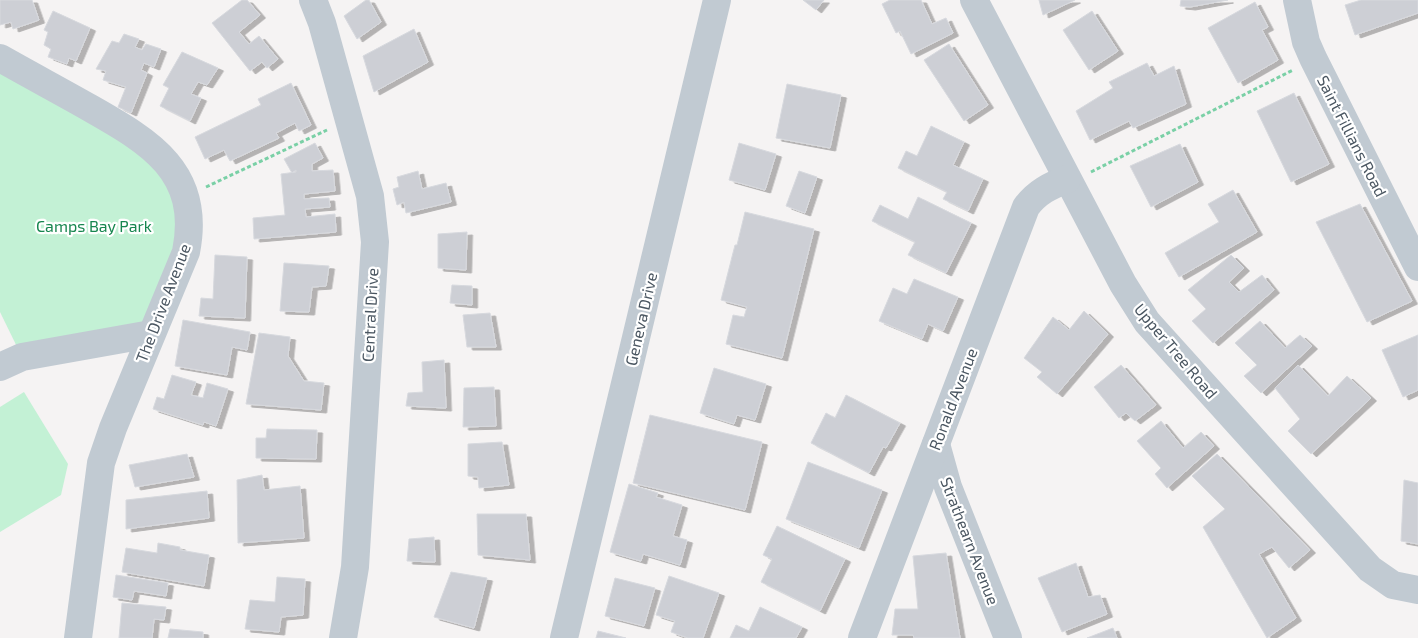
<svg xmlns="http://www.w3.org/2000/svg" width="1418" height="638" viewBox="0 0 1418 638" font-family="'Exo 2',sans-serif">
<style>
.green{fill:#c3f1d5}
.building{fill:#cdcfd5;stroke:#d7d9de;filter:url(#shadow)}
.lines{fill:none;stroke-linecap:round;stroke-linejoin:round}
.path{stroke:#7ad0a6;stroke-width:3;stroke-dasharray:4 2.5;stroke-linecap:butt}
.minor{stroke:#c1cad2;stroke-width:28}
.labels{text-anchor:middle;stroke-width:4.5;stroke-linejoin:round;paint-order:stroke}
.street-label{font-size:16px;fill:#4a5661;stroke:#fff}
.park-label{font-size:16px;fill:#17864f;stroke:#fff}
</style>
<defs>
<filter id="shadow"><feDropShadow dx="5.5" dy="3" stdDeviation="0" flood-color="#0004"/></filter>
</defs>
<rect width="100%" height="100%" fill="#f5f3f3"/>
<g class="green">
<polygon points="0,58 142,139 189,216 151,334 22,357 0,312"/>
<polygon points="24,392 68,464 61,495 0,532 0,407"/>
</g>
<g class="building">
<polygon points="0,0 32,0 39,20 13,29 11,22 0,25"/>
<polygon points="242,0 247,0 260,15 239,32 249,44 259,36 278,59 267,68 262,62 250,71 212,23"/>
<polygon points="366,0 369,0 381,22 357,39 344,16"/>
<polygon points="803,0 824,0 816,10"/>
<polygon points="890,0 921,0 932,24 946,18 953,33 911,54 900,31 896,33 882,4"/>
<polygon points="1039,0 1075,0 1043,15"/>
<polygon points="1181,0 1228,0 1190,7 1180,6"/>
<polygon points="1361,0 1418,0 1418,13 1355,35 1345,5"/>
<polygon points="1255,2 1268,27 1262,30 1278,60 1238,83 1208,28"/>
<polygon points="53,11 90,28 76,61 69,58 67,64 48,57 51,49 44,45 48,32 44,30"/>
<polygon points="1092,11 1118,51 1089,70 1063,30"/>
<polygon points="414,29 428,62 374,92 363,56"/>
<polygon points="124,34 139,39 135,47 142,50 146,44 161,49 154,67 144,63 141,70 147,73 131,113 118,107 126,87 103,80 106,71 96,69 112,41 119,43"/>
<polygon points="949,44 988,105 964,121 924,60"/>
<polygon points="182,52 218,68 207,85 198,82 191,94 201,98 190,121 160,106 169,88 163,85"/>
<polygon points="1147,63 1154,76 1174,66 1186,104 1133,128 1129,121 1090,140 1076,111 1113,88 1109,82"/>
<polygon points="291,83 311,125 299,131 295,123 276,133 279,138 230,161 224,150 205,159 195,137 261,105 258,99"/>
<polygon points="787,84 841,95 830,148 776,138"/>
<polygon points="1294,93 1329,164 1291,182 1257,111"/>
<polygon points="931,126 964,142 953,165 983,179 968,211 943,199 947,192 898,168 906,151 917,156"/>
<polygon points="315,143 323,158 312,164 312,171 333,170 335,191 304,194 304,199 329,198 330,207 305,209 306,217 335,214 336,232 254,239 253,218 285,215 281,174 296,172 296,170 292,173 284,159"/>
<polygon points="739,143 776,154 765,190 729,180"/>
<polygon points="1180,144 1198,182 1151,207 1130,166"/>
<polygon points="418,171 422,189 446,183 451,202 406,213 404,202 397,205 393,189 399,187 397,177"/>
<polygon points="799,171 817,177 805,213 786,206"/>
<polygon points="1233,190 1257,232 1179,277 1165,253 1219,222 1208,204"/>
<polygon points="918,197 971,223 946,273 908,255 915,242 872,221 880,205 908,219"/>
<polygon points="1360,204 1412,301 1367,322 1316,222"/>
<polygon points="745,212 814,229 782,358 726,344 733,315 744,317 747,307 721,300 735,245 737,245"/>
<polygon points="467,232 466,270 438,268 438,234"/>
<polygon points="215,255 247,257 245,318 199,316 201,298 213,299"/>
<polygon points="1231,255 1244,268 1229,282 1239,292 1262,275 1274,290 1213,343 1192,321 1206,309 1188,290"/>
<polygon points="284,263 329,266 326,286 312,287 309,312 280,311"/>
<polygon points="914,279 958,297 943,331 928,324 922,339 879,321 893,288 907,294"/>
<polygon points="452,285 472,286 472,305 450,303"/>
<polygon points="1084,311 1108,334 1057,394 1037,377 1042,372 1024,358 1053,317 1069,330"/>
<polygon points="490,313 496,347 467,347 463,315"/>
<polygon points="183,320 250,332 247,350 232,347 227,375 175,366"/>
<polygon points="1260,321 1285,348 1300,335 1312,346 1261,393 1244,376 1257,365 1235,343"/>
<polygon points="259,333 290,337 288,356 304,381 324,383 321,410 246,404"/>
<polygon points="1418,335 1418,390 1403,397 1382,350"/>
<polygon points="444,360 446,408 406,406 408,393 423,392 422,362"/>
<polygon points="1121,365 1156,405 1135,421 1126,413 1119,418 1094,387"/>
<polygon points="1298,365 1328,396 1347,376 1371,398 1311,454 1288,431 1300,419 1275,388"/>
<polygon points="714,368 766,384 755,420 737,415 734,424 700,413"/>
<polygon points="172,375 196,382 191,395 203,398 207,383 228,389 216,426 204,422 203,425 153,409 157,397 164,399"/>
<polygon points="494,387 496,426 463,427 464,388"/>
<polygon points="846,395 900,423 886,448 883,447 869,473 811,443 826,413 835,418"/>
<polygon points="650,415 762,442 745,510 633,483"/>
<polygon points="1161,421 1183,448 1201,432 1214,446 1167,488 1155,474 1161,468 1137,441"/>
<polygon points="267,429 317,430 316,459 256,458 256,438 266,438"/>
<polygon points="502,442 509,485 479,488 478,477 468,476 468,444"/>
<polygon points="187,454 194,477 135,487 129,465"/>
<polygon points="1217,454 1310,550 1289,568 1272,547 1259,554 1296,618 1267,638 1203,527 1225,509 1192,476"/>
<polygon points="808,462 882,490 859,548 786,519"/>
<polygon points="262,475 264,490 300,486 304,538 238,543 237,480"/>
<polygon points="1404,480 1418,483 1418,544 1401,541"/>
<polygon points="629,484 658,493 656,497 682,505 673,536 687,540 680,565 643,554 641,561 610,552"/>
<polygon points="207,491 209,518 126,529 126,500"/>
<polygon points="477,514 526,514 530,560 478,555"/>
<polygon points="777,526 845,559 820,611 761,582 772,559 763,555"/>
<polygon points="434,537 435,562 407,561 409,539"/>
<polygon points="158,543 180,547 180,550 209,555 204,586 122,572 126,548 157,553"/>
<polygon points="946,553 960,638 914,638 913,635 892,635 895,609 918,609 913,556"/>
<polygon points="1076,563 1088,597 1100,595 1107,614 1062,632 1038,578"/>
<polygon points="451,572 487,578 474,628 434,617"/>
<polygon points="116,575 168,583 166,596 134,591 132,600 113,597"/>
<polygon points="669,576 719,593 703,638 688,638 671,632 675,621 656,615"/>
<polygon points="277,577 305,579 303,615 281,617 279,632 245,629 250,600 275,602"/>
<polygon points="615,578 655,588 644,626 605,616"/>
<polygon points="122,603 166,607 164,620 154,619 152,638 119,638"/>
<polygon points="760,607 802,627 796,638 730,638 736,625 749,631"/>
<polygon points="1113,628 1117,638 1087,638"/>
<polygon points="170,629 203,632 203,638 168,638"/>
<polygon points="598,631 626,638 596,638"/>
</g>
<g class="lines">
<g class="path">
<polyline points="1091,172 1293,70"/>
<polyline points="206,187 327,130"/>
</g>
<g class="minor">
<polyline points="313,0 322,23 370,196 375,242 355,567 343,638"/>
<polyline points="974,0 1123,284 1147,322 1370,569 1393,585 1418,590"/>
<polyline points="1297,0 1306,42 1313,58 1418,267"/>
<path d="M 0,58 C 30,75 60,91 90,108 C 150,142 202,172 186,252 L 113,428 L 101,463 L 78,638"/>
<polyline points="0,367 22,357 151,334"/>
<polyline points="936,444 948,487 1008,638"/>
<polyline points="564,638 717,0"/>
<path d="M 862,638 L 1026,207 C 1037,192 1050,186 1067,179"/>
</g>
</g>
<g class="labels">
<g class="street-label">
<text transform="translate(1352 136) rotate(63)" y="6">Saint Fillians Road</text>
<text transform="translate(163 303) rotate(-69)" y="6">The Drive Avenue</text>
<text transform="translate(370 315) rotate(-87)" y="6">Central Drive</text>
<text transform="translate(641 319) rotate(-77)" y="6">Geneva Drive</text>
<text transform="translate(1176 351) rotate(50)" y="6">Upper Tree Road</text>
<text transform="translate(953 399) rotate(-69)" y="6">Ronald Avenue</text>
<text transform="translate(970 541) rotate(69)" y="6">Strathearn Avenue</text>
</g>
<g class="park-label">
<text x="94" y="232">Camps Bay Park</text>
</g>
</g>
</svg>
